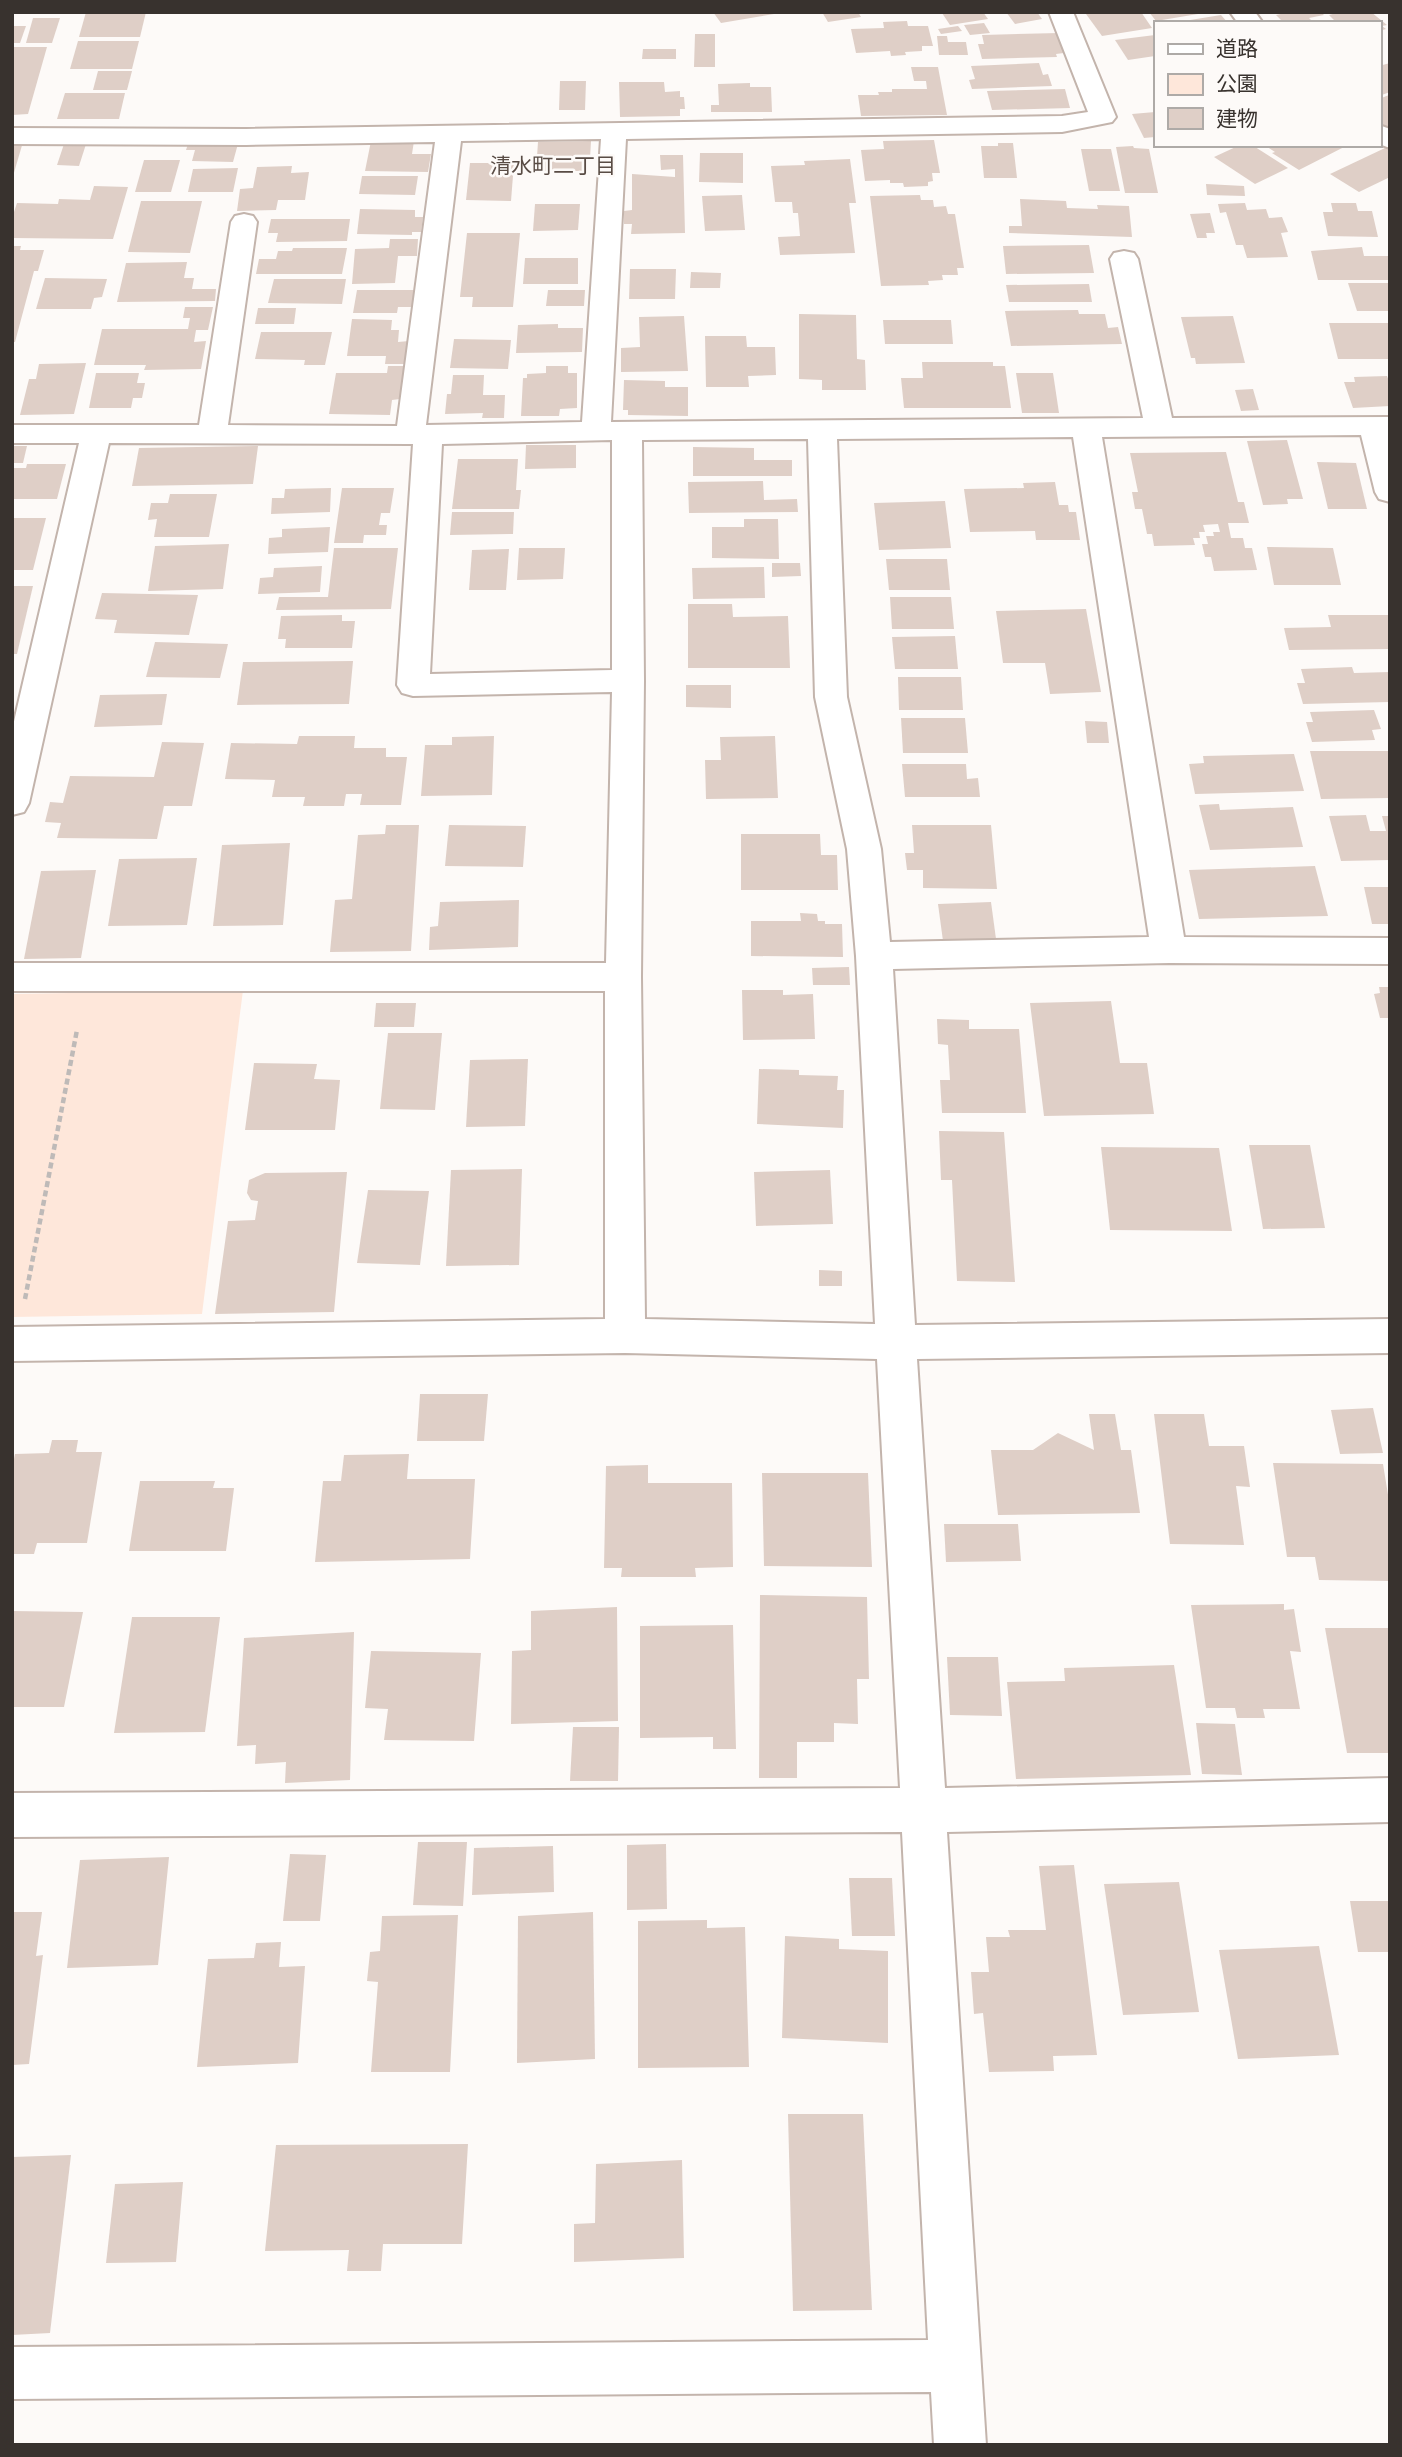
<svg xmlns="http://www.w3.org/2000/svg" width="1402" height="2457" viewBox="0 0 1402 2457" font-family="'IBM Plex Sans','Noto Sans JP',sans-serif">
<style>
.green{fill:#fee7da}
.building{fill:#dfcfc7}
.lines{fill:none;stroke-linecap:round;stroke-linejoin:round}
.minor-casing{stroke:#c3b4ac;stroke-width:4}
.path{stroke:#bebab8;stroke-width:4.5;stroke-dasharray:6 3.5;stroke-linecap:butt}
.minor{fill:#fff;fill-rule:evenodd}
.labels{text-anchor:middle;stroke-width:5;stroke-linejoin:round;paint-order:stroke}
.far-neighbourhood-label{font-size:21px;fill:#594c45;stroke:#fdfaf8}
</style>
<rect width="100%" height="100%" fill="#fdfaf8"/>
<polygon class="green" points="243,990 202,1314 12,1317 12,994"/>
<g class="building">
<polygon points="86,12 146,12 140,37 79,37"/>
<polygon points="713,12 773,12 774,14 721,23"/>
<polygon points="822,12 858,12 861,17 828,22"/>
<polygon points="983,12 988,19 950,25 942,13"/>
<polygon points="1006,12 1037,12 1042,19 1015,24"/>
<polygon points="1101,12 1141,12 1152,28 1102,36 1086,14"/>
<polygon points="1149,12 1198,12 1198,14 1156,21"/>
<polygon points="1290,12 1321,12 1324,15 1309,18 1314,23 1284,23 1276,15"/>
<polygon points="1340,12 1371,12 1387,25 1382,26 1386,29 1379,31 1379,23 1327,23 1334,20 1329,15"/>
<polygon points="1221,15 1228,23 1184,23 1184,21"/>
<polygon points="33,18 60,18 52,43 26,43"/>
<polygon points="907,21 908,26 928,26 933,46 922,46 922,51 905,52 906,55 891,56 890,51 856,53 851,29 884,28 883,22"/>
<polygon points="984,23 990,33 970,35 964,25"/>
<polygon points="12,26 26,26 20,43 12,43"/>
<polygon points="958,26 962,31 941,34 938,29"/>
<polygon points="1059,33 1064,53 1056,54 1057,57 982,59 978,44 984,44 982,35"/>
<polygon points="695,34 715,34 715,67 694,67"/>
<polygon points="1155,35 1155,56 1128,60 1115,40"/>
<polygon points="937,36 947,36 948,42 966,42 968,55 939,55"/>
<polygon points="78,41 139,41 132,69 70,69"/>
<polygon points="12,47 47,47 28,114 12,115"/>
<polygon points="643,49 676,49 676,59 642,59"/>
<polygon points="1039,63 1043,75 1048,74 1052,86 972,89 969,80 975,79 971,66"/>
<polygon points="1390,63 1390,92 1379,96 1379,66"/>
<polygon points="911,67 938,67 947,115 861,116 858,95 879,95 878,92 892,92 892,89 927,89 926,81 914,81"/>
<polygon points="98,71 132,71 127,90 93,90"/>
<polygon points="560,81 586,81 585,110 559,110"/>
<polygon points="619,82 664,82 665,92 680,91 680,97 684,97 685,109 680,109 680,116 620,117"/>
<polygon points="750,83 750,87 771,87 772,112 711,112 711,105 719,105 718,84"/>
<polygon points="1065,89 1070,108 992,110 987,91"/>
<polygon points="65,93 125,93 119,119 57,119"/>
<polygon points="1389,95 1390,95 1390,130 1379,123 1379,99"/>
<polygon points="1155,112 1155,137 1144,138 1132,114"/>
<polygon points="239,140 233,162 192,161 195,150 186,150 188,144"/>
<polygon points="934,140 940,173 932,173 933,181 928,182 928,186 904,187 903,183 890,183 890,180 865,181 861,150 884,149 883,141"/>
<polygon points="65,141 87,141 79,166 57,165"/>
<polygon points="371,141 414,141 412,154 431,154 428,172 365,171"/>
<polygon points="591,141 590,159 584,159 584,171 536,171 538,142"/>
<polygon points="12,142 23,142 13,176 12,176"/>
<polygon points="998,143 1013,143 1017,178 984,178 981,146 998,146"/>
<polygon points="1240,145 1252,145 1288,168 1255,184 1214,157"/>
<polygon points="1264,145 1348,145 1299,170 1272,153 1275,152"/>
<polygon points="1133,146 1134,148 1149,149 1158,193 1125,193 1116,147"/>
<polygon points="1385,148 1390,150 1390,177 1359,192 1330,174"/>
<polygon points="1081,149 1111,149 1120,191 1089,191"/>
<polygon points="700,153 743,153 743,183 699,182"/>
<polygon points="660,155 683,155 685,233 631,234 632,224 624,224 624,211 632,210 632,174 675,177 675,169 661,170"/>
<polygon points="850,159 856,203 849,203 855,253 780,255 778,237 800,236 798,213 793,213 792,202 775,202 771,166 805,165 804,161"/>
<polygon points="144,160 180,160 171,192 135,192"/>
<polygon points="470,163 514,163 511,201 466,200"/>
<polygon points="292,166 291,173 309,172 305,200 278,200 276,210 237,211 240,189 253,188 257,167"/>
<polygon points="238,168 233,192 188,192 193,169"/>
<polygon points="362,176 418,176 415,195 359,194"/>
<polygon points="1206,184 1244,186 1245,196 1207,195"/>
<polygon points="94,186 128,187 113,239 12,238 12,218 17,203 58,204 59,199 90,200"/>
<polygon points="742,195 745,230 705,231 702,196"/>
<polygon points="920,195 921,200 933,200 934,207 946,206 948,214 955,214 964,268 957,268 958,275 942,275 943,280 928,281 929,285 881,286 870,196"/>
<polygon points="1020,199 1066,201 1067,208 1098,209 1097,205 1129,206 1132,237 1009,233 1009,226 1022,226"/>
<polygon points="141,201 202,201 190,253 128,252"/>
<polygon points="1245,203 1247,210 1266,209 1269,218 1282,217 1288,232 1281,233 1288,257 1247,258 1243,245 1236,245 1226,212 1220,213 1218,204"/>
<polygon points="1331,203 1356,203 1358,211 1372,211 1378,237 1328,236 1323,212 1333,212"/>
<polygon points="535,204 580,204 578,230 533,231"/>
<polygon points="360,209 415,210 415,217 423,217 421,232 412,232 412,235 357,234"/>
<polygon points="1210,213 1215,233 1206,233 1207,238 1197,238 1190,214"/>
<polygon points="271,219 350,219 347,241 276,242 278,233 268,233"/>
<polygon points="467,233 520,233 513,307 472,307 473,297 460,297"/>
<polygon points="390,239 418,239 417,256 398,256 395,283 352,284 355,249 389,248"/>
<polygon points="1089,245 1094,273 1006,274 1003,246"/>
<polygon points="12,246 21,246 20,250 44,250 38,271 34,271 15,342 12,342"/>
<polygon points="1362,247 1364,256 1390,256 1390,280 1318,280 1311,251"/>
<polygon points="293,248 347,248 342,274 256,274 259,259 276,259 278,251 292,251"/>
<polygon points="525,258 578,258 578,284 523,284"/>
<polygon points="187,262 184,278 194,278 192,289 216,289 215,301 117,302 126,263"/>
<polygon points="630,269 676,269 675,299 629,299"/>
<polygon points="691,272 721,273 720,288 690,288"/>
<polygon points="45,278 107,279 102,297 94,298 91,309 36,309"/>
<polygon points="274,279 346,279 342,304 268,303"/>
<polygon points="1348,283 1390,283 1390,311 1357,311"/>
<polygon points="1089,284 1092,302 1009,302 1006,285"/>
<polygon points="357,290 415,290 413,307 398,307 397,313 353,313"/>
<polygon points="548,290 585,290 584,306 546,306"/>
<polygon points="185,307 213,307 208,330 196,330 194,342 206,341 201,369 144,370 146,365 94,365 102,329 188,329 190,318 183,318"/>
<polygon points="258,308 296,308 294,324 255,324"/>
<polygon points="1078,310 1079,314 1105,314 1108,328 1118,327 1122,344 1011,346 1005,311"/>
<polygon points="799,314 856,315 857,359 865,360 866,390 822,390 822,380 799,379"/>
<polygon points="684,316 688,371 621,372 621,348 640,347 639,317"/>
<polygon points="1233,316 1245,363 1196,364 1195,358 1191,358 1181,317"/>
<polygon points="352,319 392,320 391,330 399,330 398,342 409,341 407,364 385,364 386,356 347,356"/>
<polygon points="883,320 951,320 953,344 885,344"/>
<polygon points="1329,323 1390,323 1390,359 1338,359"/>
<polygon points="558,324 558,328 583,328 582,352 516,353 518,325"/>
<polygon points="261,332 332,332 325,365 304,365 305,360 255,359"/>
<polygon points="705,336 746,336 747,347 775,347 776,375 748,376 749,387 706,387"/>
<polygon points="454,339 511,340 508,369 450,368"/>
<polygon points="922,362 993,362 993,366 1005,366 1011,408 904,408 901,378 923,378"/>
<polygon points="86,363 74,414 20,415 29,379 36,379 39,364"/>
<polygon points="388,366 405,366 400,399 392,400 390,415 329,414 336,373 387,373"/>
<polygon points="546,366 568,366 568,373 577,373 577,408 560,409 559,416 521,416 523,378 527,378 527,374 546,373"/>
<polygon points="96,373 139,373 137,383 145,383 142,398 133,398 131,408 89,408"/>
<polygon points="1016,373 1053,373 1059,413 1022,413"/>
<polygon points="453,375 484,375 483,395 505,395 504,418 482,418 483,413 445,414 447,394 451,394"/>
<polygon points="1387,376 1390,384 1390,406 1353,408 1344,382 1355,382 1354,377"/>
<polygon points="624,380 665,381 665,387 688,387 688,416 628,415 628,410 623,410"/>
<polygon points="1253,389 1259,410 1241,411 1235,390"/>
<polygon points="1287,440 1303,499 1287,499 1288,504 1263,505 1247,441"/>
<polygon points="526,445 576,445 576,468 525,469"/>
<polygon points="12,446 27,446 23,463 12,463"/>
<polygon points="258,446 253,484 132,486 139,448"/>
<polygon points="693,447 754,448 754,460 792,460 792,476 693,476"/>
<polygon points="1226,452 1238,502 1244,502 1249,523 1228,523 1231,538 1243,538 1245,548 1252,548 1257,570 1214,571 1211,557 1205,557 1202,544 1208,544 1206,536 1214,536 1213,532 1220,532 1218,524 1203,525 1205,532 1199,532 1200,538 1193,538 1195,545 1154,546 1152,534 1147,534 1142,509 1135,509 1132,492 1138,492 1130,453"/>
<polygon points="458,459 518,459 516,490 521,490 519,509 452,509"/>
<polygon points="1317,462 1356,463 1367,509 1328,509"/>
<polygon points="27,464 66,464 57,499 12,499 12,468 26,468"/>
<polygon points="763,481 764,500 797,499 798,512 689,513 688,482"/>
<polygon points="1055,482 1059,505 1068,505 1069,512 1076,512 1080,540 1036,540 1035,531 970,532 964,489 1024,488 1023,483"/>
<polygon points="331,488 330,512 271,514 272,498 284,498 285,489"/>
<polygon points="342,488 394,488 390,513 381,513 379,525 387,525 386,535 364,535 363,543 334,543"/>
<polygon points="170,494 217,494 209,537 154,537 157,519 148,520 151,503 168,503"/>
<polygon points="945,501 951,548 879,550 874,503"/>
<polygon points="452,512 514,512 513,534 450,535"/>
<polygon points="12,518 46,518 33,570 12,570"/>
<polygon points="744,519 778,519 779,559 712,558 712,527 744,527"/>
<polygon points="330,527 328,552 268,554 269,538 282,537 282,529"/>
<polygon points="229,544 223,589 148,591 155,546"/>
<polygon points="1267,547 1333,548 1341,585 1274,585"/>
<polygon points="334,548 398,548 391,609 276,610 279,597 328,597"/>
<polygon points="519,548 565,548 563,579 517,580"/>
<polygon points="509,549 506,590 469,590 472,550"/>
<polygon points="886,559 947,559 950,590 889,590"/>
<polygon points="772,563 800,563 801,576 772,577"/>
<polygon points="322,566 320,592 258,594 260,578 273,577 274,568"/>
<polygon points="764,567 765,598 693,599 692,568"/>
<polygon points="12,586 33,586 17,654 12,654"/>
<polygon points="102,593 198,595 189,635 114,633 117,620 95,619"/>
<polygon points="890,597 951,597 954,629 892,629"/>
<polygon points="688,604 732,604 733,617 788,616 790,668 688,668"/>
<polygon points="1086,609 1101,692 1050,694 1045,663 1003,663 996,611"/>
<polygon points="342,615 342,621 355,621 352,648 285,648 286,639 278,639 281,616"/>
<polygon points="1328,615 1390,615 1390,649 1289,650 1284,628 1331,627"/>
<polygon points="955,636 958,669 895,669 892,637"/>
<polygon points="155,642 228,644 220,678 146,677"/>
<polygon points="353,661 349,704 237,705 243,662"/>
<polygon points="1352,667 1354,673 1390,672 1390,702 1303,704 1297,683 1305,683 1301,669"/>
<polygon points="898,677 961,677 963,710 899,710"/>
<polygon points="686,685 731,685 731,708 686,707"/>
<polygon points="167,694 162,725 94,727 100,695"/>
<polygon points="1374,710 1381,729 1372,730 1375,740 1312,742 1306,722 1313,722 1310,712"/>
<polygon points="901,718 965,718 968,753 903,753"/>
<polygon points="1085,721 1107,722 1109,743 1087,743"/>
<polygon points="299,736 355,736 354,748 386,748 386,757 407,757 401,805 360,805 362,794 346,794 344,806 303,806 305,797 272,797 275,780 225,779 231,743 297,744"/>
<polygon points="494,736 492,795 421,796 425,745 452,745 452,737"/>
<polygon points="775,736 778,798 706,799 705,760 721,760 720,737"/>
<polygon points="162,742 204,743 192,806 164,806 157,839 57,838 61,823 45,822 50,802 63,803 70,776 154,777"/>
<polygon points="1310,751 1390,751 1390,798 1321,799"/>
<polygon points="1294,754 1304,791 1195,794 1189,764 1204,763 1203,756"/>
<polygon points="902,764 966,764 967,779 978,778 980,797 905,797"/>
<polygon points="1219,804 1220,810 1293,807 1303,847 1210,850 1199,805"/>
<polygon points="1366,815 1370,831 1386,831 1382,816 1390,816 1390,860 1341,861 1329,816"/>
<polygon points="386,825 419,825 411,951 330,952 335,900 352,899 358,835 385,834"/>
<polygon points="449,825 526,826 523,867 445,866"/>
<polygon points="912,825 991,825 997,889 923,888 923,870 907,870 905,853 914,853"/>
<polygon points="741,834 820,834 821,855 837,855 838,890 741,890"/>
<polygon points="290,843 283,925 213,926 222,845"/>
<polygon points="197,858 187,925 108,926 119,859"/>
<polygon points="1315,866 1328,916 1199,919 1189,870"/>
<polygon points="96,870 81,958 24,959 41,871"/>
<polygon points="1364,887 1390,887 1390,924 1372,924"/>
<polygon points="519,900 518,947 429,950 430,927 438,926 440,902"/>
<polygon points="991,902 996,939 943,941 938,904"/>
<polygon points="800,913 817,914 818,921 825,921 825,924 842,924 843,957 751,956 751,921 801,921"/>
<polygon points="849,967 850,985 813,985 812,968"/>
<polygon points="1379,987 1390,987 1390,1018 1380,1018 1374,994 1380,993"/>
<polygon points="742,990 783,990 783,995 813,994 815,1039 743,1040"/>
<polygon points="1111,1001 1120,1063 1147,1063 1154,1114 1044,1116 1030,1003"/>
<polygon points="376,1003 416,1003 414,1027 374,1027"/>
<polygon points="937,1019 969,1020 969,1029 1019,1029 1026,1113 942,1113 940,1080 950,1080 948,1045 938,1044"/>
<polygon points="388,1033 442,1033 435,1110 380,1109"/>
<polygon points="528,1059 525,1126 466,1127 470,1060"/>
<polygon points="254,1063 317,1064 314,1079 340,1080 335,1130 245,1130"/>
<polygon points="759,1069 799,1070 799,1075 838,1076 837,1090 844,1090 843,1128 757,1124"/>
<polygon points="939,1131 1004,1132 1015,1282 957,1281 952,1180 941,1180"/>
<polygon points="1249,1145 1310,1145 1325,1228 1263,1229"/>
<polygon points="1101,1147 1219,1148 1232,1231 1110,1230"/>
<polygon points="522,1169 519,1265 446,1266 451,1170"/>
<polygon points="830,1170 833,1224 756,1226 754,1172"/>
<polygon points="347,1172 334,1312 215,1314 228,1221 255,1220 258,1201 251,1200 247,1193 249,1180 265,1173"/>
<polygon points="368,1190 429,1191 420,1265 357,1263"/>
<polygon points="819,1270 842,1271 842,1286 819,1286"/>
<polygon points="420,1394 488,1394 484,1441 417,1441"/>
<polygon points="1373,1408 1383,1453 1340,1454 1331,1410"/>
<polygon points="1089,1414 1115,1414 1121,1450 1131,1450 1140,1513 998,1515 991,1450 1033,1450 1058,1433 1094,1450"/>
<polygon points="1154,1414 1204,1414 1209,1446 1244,1446 1250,1487 1236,1486 1244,1545 1170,1544"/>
<polygon points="52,1440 78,1440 76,1452 102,1452 87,1543 37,1543 34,1554 12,1554 12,1469 15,1454 49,1453"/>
<polygon points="409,1454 407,1479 475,1479 470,1559 315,1562 323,1481 341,1481 344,1455"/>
<polygon points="1273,1463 1383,1464 1390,1507 1390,1581 1319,1580 1315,1557 1287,1557"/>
<polygon points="648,1465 648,1483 732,1483 733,1567 695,1568 696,1577 621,1577 622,1568 604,1568 606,1466"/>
<polygon points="762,1473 868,1473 872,1567 764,1566"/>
<polygon points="140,1481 215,1481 213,1488 234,1488 226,1551 129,1551"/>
<polygon points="944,1524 1018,1524 1021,1561 946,1562"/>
<polygon points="760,1595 867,1597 869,1679 857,1679 858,1724 834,1723 834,1742 797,1742 797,1778 759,1778"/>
<polygon points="1284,1604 1284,1610 1294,1609 1301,1652 1290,1651 1300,1709 1263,1709 1265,1718 1237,1718 1235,1708 1206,1708 1191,1605"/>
<polygon points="617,1607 618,1721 511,1724 512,1651 531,1650 531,1611"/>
<polygon points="12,1611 83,1612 64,1707 12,1707"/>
<polygon points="132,1617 220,1617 205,1732 114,1733"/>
<polygon points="733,1625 736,1749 713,1749 713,1737 640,1738 640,1626"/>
<polygon points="1325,1628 1390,1628 1390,1753 1347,1753"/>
<polygon points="354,1632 350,1780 285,1783 286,1762 255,1764 256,1745 237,1746 244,1638"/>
<polygon points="371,1651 481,1653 474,1741 384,1740 388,1709 365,1708"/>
<polygon points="947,1657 998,1657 1002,1716 950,1715"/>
<polygon points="1174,1665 1191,1775 1016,1779 1007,1682 1065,1681 1064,1668"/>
<polygon points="1196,1723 1235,1724 1242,1775 1202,1774"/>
<polygon points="573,1727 619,1727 618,1781 570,1781"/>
<polygon points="418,1842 467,1842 463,1906 413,1905"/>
<polygon points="666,1844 667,1909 627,1910 627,1845"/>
<polygon points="553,1846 554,1892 472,1895 474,1848"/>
<polygon points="290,1854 326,1855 320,1921 283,1921"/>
<polygon points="169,1857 158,1965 67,1968 80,1860"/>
<polygon points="1074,1865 1097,2055 1053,2056 1054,2071 989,2072 983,2013 974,2014 971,1972 989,1972 986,1937 1010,1937 1008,1930 1046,1930 1039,1866"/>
<polygon points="849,1878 892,1878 895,1936 852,1936"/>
<polygon points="1179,1882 1199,2012 1123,2015 1104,1884"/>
<polygon points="1350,1901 1390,1901 1390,1952 1358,1952"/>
<polygon points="12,1912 42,1912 36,1956 43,1955 29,2064 12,2065"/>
<polygon points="593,1912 595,2059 517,2063 518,1916"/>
<polygon points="458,1915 450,2072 371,2072 378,1982 367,1981 370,1952 380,1951 382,1916"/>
<polygon points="707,1920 707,1928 745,1927 749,2067 638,2068 638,1921"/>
<polygon points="785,1936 839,1939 839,1949 888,1951 888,2043 782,2038"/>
<polygon points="281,1942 279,1967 305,1966 298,2063 197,2067 208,1959 254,1958 256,1943"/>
<polygon points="1319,1946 1339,2055 1238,2059 1219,1950"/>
<polygon points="788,2114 863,2114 872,2310 793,2311"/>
<polygon points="468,2144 462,2244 383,2244 381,2271 347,2271 349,2250 265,2251 276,2145"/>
<polygon points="71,2155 50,2333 12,2335 12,2157"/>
<polygon points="682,2160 684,2258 574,2262 574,2224 595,2223 596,2164"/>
<polygon points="183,2182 176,2262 106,2263 115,2184"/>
</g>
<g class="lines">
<defs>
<g id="minor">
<path d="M 1049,12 L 1073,12 L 1116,117 L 1112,122 L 1062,132 L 626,139 L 611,422 L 1143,418 L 1110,259 L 1114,253 L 1124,251 L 1134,253 L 1138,259 L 1172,418 L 1390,417 L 1390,502 L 1379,499 L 1375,492 L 1361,435 L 1102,437 L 1184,937 L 1390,938 L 1390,964 L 1169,963 L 893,969 L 915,1325 L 1390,1319 L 1390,1353 L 917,1359 L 945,1788 L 1390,1778 L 1390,1822 L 947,1832 L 986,2445 L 934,2445 L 931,2392 L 12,2399 L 12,2347 L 928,2340 L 902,1832 L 12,1837 L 12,1793 L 900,1788 L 877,1359 L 625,1353 L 12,1361 L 12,1327 L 605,1319 L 605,991 L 12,991 L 12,963 L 606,963 L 612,692 L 413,696 L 402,693 L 397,685 L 413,444 L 109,443 L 29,803 L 24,812 L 12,815 L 12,730 L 79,443 L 12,443 L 12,425 L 199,425 L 231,222 L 235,216 L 244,214 L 253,216 L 257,222 L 228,425 L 397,426 L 435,142 L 246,145 L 12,144 L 12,128 L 246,129 L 1062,116 L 1088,112 ZM 601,139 L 582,422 L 426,425 L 461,141 ZM 1073,437 L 1149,937 L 890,942 L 881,849 L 847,697 L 837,439 ZM 808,439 L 815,697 L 847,849 L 856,956 L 875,1324 L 645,1319 L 641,977 L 644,681 L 642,440 ZM 612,440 L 612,670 L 430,674 L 442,444 Z"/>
<polygon points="1230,12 1255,12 1263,23 1238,23"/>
<polygon points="1379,125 1390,129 1390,148 1379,144"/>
</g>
</defs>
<use href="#minor" class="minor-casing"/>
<polyline class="path" points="25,1299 77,1030"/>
<use href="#minor" class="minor"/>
</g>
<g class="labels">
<g class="far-neighbourhood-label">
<text x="553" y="173">清水町二丁目</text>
</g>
</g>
<rect width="1402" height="2457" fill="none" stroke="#38322e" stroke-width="28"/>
<rect x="1154" y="21" width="228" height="126" fill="#fdfaf8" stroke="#aeaaa7" stroke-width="2"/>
<rect x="1168" y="44" width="35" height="10" fill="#ffffff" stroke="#aeaaa7" stroke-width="2"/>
<text x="1216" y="56" font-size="21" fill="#38322e">道路</text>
<rect x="1168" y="74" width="35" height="21" fill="#fee7da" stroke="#aeaaa7" stroke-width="2"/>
<text x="1216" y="91" font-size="21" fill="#38322e">公園</text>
<rect x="1168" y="108" width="35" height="21" fill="#dfcfc7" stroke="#aeaaa7" stroke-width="2"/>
<text x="1216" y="126" font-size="21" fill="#38322e">建物</text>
</svg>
